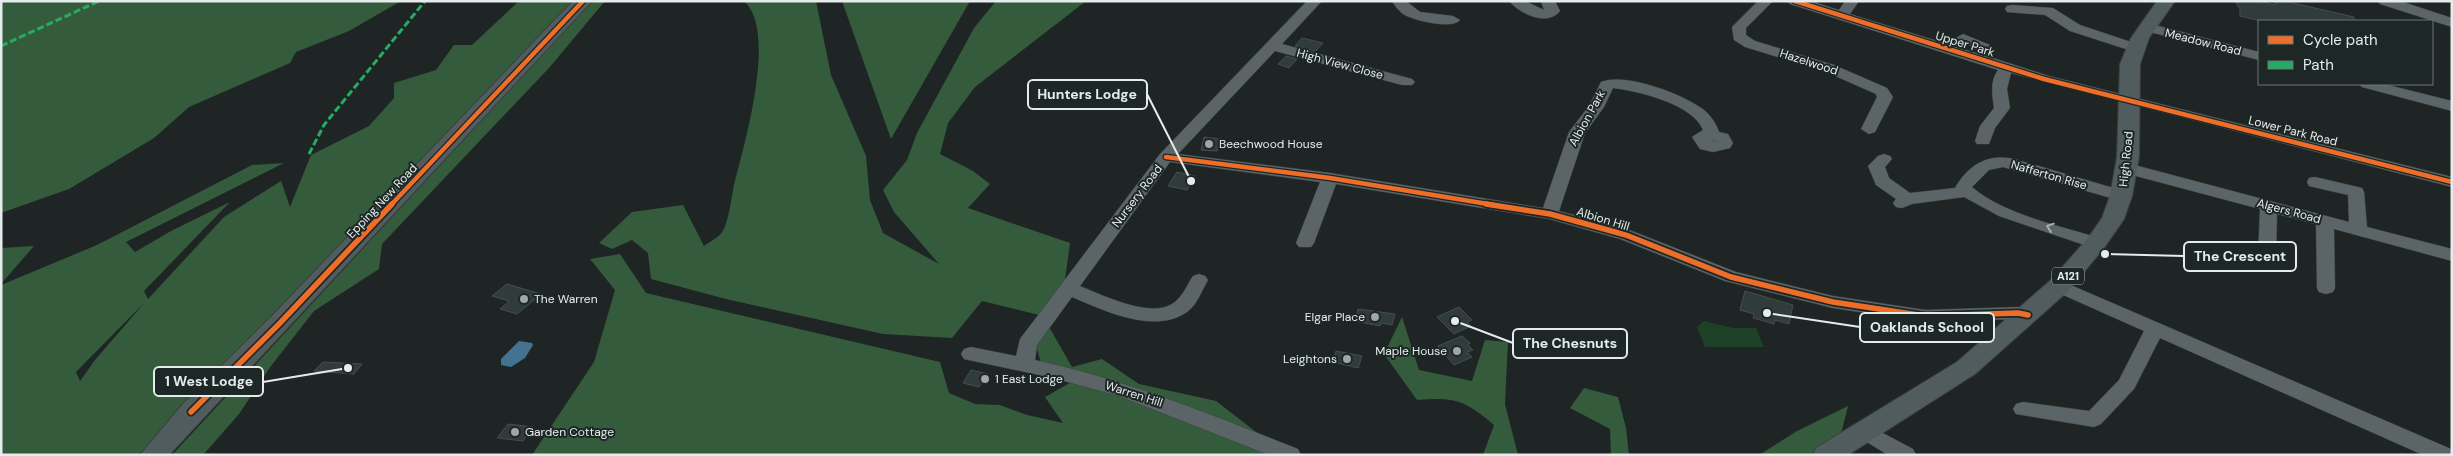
<svg xmlns="http://www.w3.org/2000/svg" width="2453" height="456" viewBox="0 0 2453 456" font-family="'DM Sans',sans-serif">
<style>
.green{fill:#1d4126}
.forest{fill:#345b3c;fill-rule:evenodd}
.water{fill:#447391}
.building{fill:#2f3c3a;stroke:#484d4c}
.lines{fill:none;stroke-linecap:round;stroke-linejoin:round}
.minor-casing{stroke:#3c403f;stroke-width:1}
.major-casing{stroke:#3c403f;stroke-width:2}
.minor{fill:#5b6567;fill-rule:evenodd}
.major{fill:#515c5e;fill-rule:evenodd}
.quiet{stroke:#26ab63;stroke-width:3;stroke-dasharray:7 3;stroke-linecap:butt}
.cycleway-far1-casing{stroke:#1d2726;stroke-width:7}
.cycleway-casing{stroke:#1d2726;stroke-width:9}
.cycleway-far1{stroke:#ee6e29;stroke-width:4.5}
.cycleway{stroke:#ee6e29;stroke-width:5.5}
.oneway{stroke:#a7afb0}
.poi-dot{fill:#a0a6a6;stroke:#1d2726;stroke-width:2}
.labels{text-anchor:middle;stroke-width:4;stroke-linejoin:round;paint-order:stroke}
.shield{fill:#1d2726;stroke:#aab1b1;stroke-width:1}
.shield-label{font-size:11px;font-weight:bold;fill:#e6ecec}
.street-label{font-size:12px;fill:#e6ecec;stroke:#1d2726}
.poi-label{font-size:12px;fill:#e6ecec;stroke:#1d2726;text-anchor:start}
.leader{fill:none;stroke:#e6ecec;stroke-width:2}
.callout-dot{fill:#e6ecec;stroke:#1d2726;stroke-width:2}
.callout{fill:#1d2726;stroke:#e6ecec;stroke-width:2}
.callout-label{font-size:14px;text-anchor:middle;font-weight:bold;fill:#e6ecec}
</style>
<rect width="100%" height="100%" fill="#1f2524"/>
<polygon class="green" points="1704,321 1733,328 1756,328 1764,347 1705,347 1697,327"/>
<g class="forest">
<polygon points="1,1 401,1 349,31 296,52 290,63 189,107 154,138 69,189 1,213"/>
<path d="M 519,1 L 576,1 C 503,80 427,155 352,232 C 282,305 213,379 146,455 L 1,455 L 1,285 L 97,245 L 252,165 L 284,163 L 126,242 L 135,252 L 171,231 L 230,202 L 144,291 L 148,299 L 224,217 L 281,181 L 290,207 L 311,155 L 369,126 L 394,98 L 394,83 L 436,70 L 454,45 L 472,45 ZM 145,302 L 95,360 L 80,381 L 76,372 Z"/>
<polygon points="592,1 605,1 549,68 382,244 379,269 314,311 271,366 239,414 203,455 172,455"/>
<path d="M 744,1 L 816,1 L 831,75 L 866,156 L 870,200 L 883,233 L 939,264 L 894,212 L 883,190 L 907,160 L 917,133 L 974,28 L 996,1 L 1086,1 L 975,87 L 948,123 L 940,154 L 973,171 L 990,184 L 968,208 L 1070,243 L 1064,287 L 1039,315 L 982,301 L 952,338 L 883,334 L 726,299 L 651,279 L 648,253 L 632,240 L 612,249 L 599,243 L 632,212 L 683,205 L 704,246 C 709,242 718,238 722,232 C 728,225 732,195 734,185 C 744,145 778,31 744,1 Z"/>
<polygon points="842,1 970,1 891,139"/>
<polygon points="34,246 1,284 1,248"/>
<polygon points="620,254 646,293 940,362 949,393 975,404 1000,405 1027,415 1063,423 1045,397 1073,381 1043,370 1035,342 1048,325 1072,367 1102,359 1139,384 1216,401 1286,455 532,455 594,362 615,290 590,259"/>
<path d="M 1402,317 L 1419,370 L 1472,381 L 1485,340 L 1508,342 L 1505,404 L 1518,455 L 1483,455 L 1494,425 C 1464,400 1456,397 1417,400 L 1384,354 Z"/>
<polygon points="1584,388 1618,397 1626,428 1629,455 1611,455 1610,429 1570,408"/>
<polygon points="1848,406 1840,438 1812,455 1759,455 1797,431"/>
</g>
<polygon class="water" points="519,341 532,343 533,345 525,358 511,367 501,365 501,359"/>
<g class="building">
<polygon points="2235,1 2260,1 2274,5 2276,1 2294,1 2293,3 2354,17 2354,21 2261,21 2240,16 2240,9"/>
<polygon points="1302,38 1323,43 1316,51 1295,46"/>
<polygon points="1286,56 1297,59 1289,68 1278,64"/>
<polygon points="1204,137 1220,139 1217,151 1201,150"/>
<polygon points="1177,172 1195,176 1187,190 1168,186"/>
<polygon points="507,284 541,294 517,314 500,309 509,301 492,296"/>
<polygon points="1745,291 1793,305 1789,324 1775,320 1774,324 1753,318 1754,314 1740,310"/>
<polygon points="1459,307 1472,320 1467,322 1471,326 1454,334 1437,317"/>
<polygon points="1358,309 1395,314 1392,325 1381,323 1380,326 1355,321"/>
<polygon points="1462,336 1470,343 1468,345 1473,350 1467,352 1472,357 1454,365 1438,346"/>
<polygon points="1336,351 1362,356 1358,368 1333,362"/>
<polygon points="323,362 342,363 362,364 354,374 314,371"/>
<polygon points="971,370 988,374 979,387 963,383"/>
<polygon points="508,424 533,427 523,441 497,438"/>
</g>
<g class="lines">
<defs>
<g id="minor">
<path d="M 1307,1 L 1322,1 L 1282,44 L 1412,79 L 1415,82 L 1412,85 L 1402,85 L 1275,51 L 1178,154 L 1330,173 L 1543,208 L 1569,132 L 1589,106 L 1601,82 C 1625,72 1683,94 1704,110 C 1711,116 1716,123 1719,132 L 1728,134 L 1733,143 L 1730,148 L 1713,152 L 1700,149 L 1692,137 L 1703,130 C 1693,104 1638,91 1613,88 L 1604,107 L 1585,133 L 1559,211 L 1632,231 L 1736,272 L 1833,296 L 1925,310 L 2018,307 L 2035,310 L 2037,315 L 2035,320 L 2028,321 L 2018,319 L 1925,322 L 1833,308 L 1725,281 L 1620,239 L 1549,219 L 1336,184 L 1314,243 L 1311,247 L 1299,247 L 1296,243 L 1320,182 L 1170,162 L 1080,286 C 1102,295 1149,318 1172,304 C 1182,298 1187,285 1193,276 L 1199,274 L 1205,276 L 1208,280 C 1202,290 1197,305 1187,312 C 1154,335 1103,310 1072,297 L 1037,345 L 1035,360 C 1127,380 1212,415 1298,449 L 1301,455 L 1269,455 L 1119,396 L 1053,378 L 964,359 L 961,354 L 964,349 L 971,347 L 1016,356 L 1020,339 L 1160,154 ZM 1709,139 L 1716,141 L 1717,142 Z"/>
<path d="M 1392,1 L 1406,1 L 1420,12 L 1453,16 L 1460,20 C 1452,30 1412,20 1403,14 C 1398,10 1395,6 1392,1 Z"/>
<path d="M 1509,1 L 1525,1 L 1544,10 L 1541,1 L 1555,1 L 1560,11 C 1547,27 1520,14 1509,1 Z"/>
<polygon points="1758,1 1773,1 1746,28 1746,35 1755,41 1834,65 1887,88 1893,97 1875,132 1869,134 1861,129 1877,97 1876,94 1824,71 1745,47 1734,40 1732,27"/>
<path d="M 1788,1 L 1810,1 L 1839,10 L 1845,1 L 1859,1 L 1850,14 L 1976,53 L 1977,50 L 1956,38 L 1963,34 L 1990,45 L 1992,48 L 1990,57 L 2049,76 L 2452,177 L 2452,187 L 2011,73 L 2007,89 L 2010,108 L 1995,128 L 1989,144 L 1977,144 L 1975,141 L 1980,126 L 1994,108 C 1992,94 1990,81 1998,70 L 1790,4 Z"/>
<polygon points="2378,1 2400,1 2452,18 2452,27 2380,4"/>
<polygon points="2012,5 2053,8 2080,25 2140,45 2142,48 2135,52 2070,31 2045,15 2007,12 2005,9 2007,6"/>
<polygon points="2147,23 2259,52 2259,60 2142,30 2140,27"/>
<polygon points="2359,84 2384,84 2452,101 2452,111 2362,87"/>
<path d="M 1884,154 L 1890,156 L 1892,159 L 1885,167 L 1889,178 L 1910,193 L 1955,188 C 1969,164 1989,152 2018,160 L 2127,192 L 2129,196 L 2127,200 L 2121,201 L 2003,167 L 1989,170 L 1972,187 C 2004,215 2062,226 2102,239 L 2105,243 L 2102,247 L 2096,249 L 1999,216 L 1964,197 L 1912,204 L 1902,208 L 1896,207 L 1893,203 L 1896,199 L 1876,185 L 1868,166 L 1878,156 Z"/>
<path d="M 2127,163 L 2349,222 L 2348,195 L 2309,186 L 2307,182 L 2309,178 L 2315,177 L 2362,188 L 2364,192 L 2367,227 L 2452,249 L 2452,261 L 2334,229 L 2335,288 L 2333,292 L 2326,294 L 2319,292 L 2317,288 L 2316,224 L 2277,214 L 2276,260 C 2268,272 2254,270 2242,267 L 2239,263 L 2242,259 L 2258,257 L 2260,209 L 2121,172 L 2119,168 L 2121,164 Z"/>
<polygon points="2059,280 2451,449 2452,455 2423,455 2160,338 2134,389 2101,424 2094,427 2016,414 2013,409 2016,404 2023,402 2089,411 2119,380 2144,331 2052,290 2050,286 2052,282"/>
<polygon points="1864,423 1913,449 1916,455 1888,455 1857,436 1854,431 1857,426"/>
</g>
<g id="major">
<polygon points="573,1 592,1 169,455 140,455 182,405 272,316"/>
<polygon points="2157,1 2175,1 2149,38 2140,64 2139,157 2132,196 2124,219 2104,248 2067,292 1975,374 1848,455 1813,455 1816,448 1957,362 2051,280 2088,238 2102,218 2110,196 2117,157 2120,64 2131,38"/>
</g>
</defs>
<use href="#minor" class="minor-casing"/>
<use href="#major" class="major-casing"/>
<use href="#minor" class="minor"/>
<use href="#major" class="major"/>
<g class="quiet">
<polyline points="1,46 99,1"/>
<polyline points="309,154 324,125 425,1"/>
</g>
<defs>
<g id="cycleway-far1">
<polyline points="1795,1 2044,79 2452,182"/>
<polyline points="1166,157 1330,178 1494,205"/>
<polyline points="391,205 583,1"/>
</g>
<g id="cycleway">
<polyline points="1486,204 1550,214 1626,235 1731,277 1833,302 1925,316 2018,313 2028,315"/>
<polyline points="191,412 281,322 392,204"/>
</g>
</defs>
<use href="#cycleway-far1" class="cycleway-far1-casing"/>
<use href="#cycleway" class="cycleway-casing"/>
<use href="#cycleway-far1" class="cycleway-far1"/>
<use href="#cycleway" class="cycleway"/>
</g>
<defs><path id="oneway-chevron" d="M-2-3.5L2.5 0L-2 3.5" fill="none" stroke-width="1.6" stroke-linecap="round" stroke-linejoin="round" transform="scale(1.25)"/></defs>
<use class="oneway" href="#oneway-chevron" transform="translate(2050 227) rotate(-161)"/>
<g class="poi-dot">
<circle cx="1209" cy="144" r="5"/>
<circle cx="524" cy="299" r="5"/>
<circle cx="1375" cy="317" r="5"/>
<circle cx="1457" cy="351" r="5"/>
<circle cx="1347" cy="359" r="5"/>
<circle cx="985" cy="379" r="5"/>
<circle cx="515" cy="432" r="5"/>
</g>
<g class="labels">
<rect class="shield" x="2052" y="267.5" width="32" height="17" rx="4"/>
<g class="shield-label">
<text x="2068" y="280">A121</text>
</g>
<g class="street-label">
<text transform="translate(2203 42) rotate(14)" y="4">Meadow Road</text>
<text transform="translate(1965 44) rotate(17)" y="4">Upper Park</text>
<text transform="translate(1809 62) rotate(18)" y="4">Hazelwood</text>
<text transform="translate(1340 64) rotate(15)" y="4">High View Close</text>
<text transform="translate(1587 118) rotate(-61)" y="4">Albion Park</text>
<text transform="translate(2293 131) rotate(14)" y="4">Lower Park Road</text>
<text transform="translate(2126 159) rotate(-84)" y="4">High Road</text>
<text transform="translate(2049 175) rotate(16)" y="4">Nafferton Rise</text>
<text transform="translate(1137 196) rotate(-53)" y="4">Nursery Road</text>
<text transform="translate(382 201) rotate(-47)" y="4">Epping New Road</text>
<text transform="translate(2289 211) rotate(15)" y="4">Algers Road</text>
<text transform="translate(1603 219) rotate(17)" y="4">Albion Hill</text>
<text transform="translate(1134 394) rotate(18)" y="4">Warren Hill</text>
</g>
<g class="poi-label">
<text x="1219" y="148">Beechwood House</text>
<text x="534" y="303">The Warren</text>
<text x="1365" y="321" text-anchor="end">Elgar Place</text>
<text x="1447" y="355" text-anchor="end">Maple House</text>
<text x="1337" y="363" text-anchor="end">Leightons</text>
<text x="995" y="383">1 East Lodge</text>
<text x="525" y="436">Garden Cottage</text>
</g>
</g>
<path class="leader" d="M1191 181L1147 94M2105 254L2184 256M1767 313L1860 327M1455 321L1513 343M348 368L263 382"/>
<g class="callout-dot">
<circle cx="1191" cy="181" r="5"/>
<circle cx="2105" cy="254" r="5"/>
<circle cx="1767" cy="313" r="5"/>
<circle cx="1455" cy="321" r="5"/>
<circle cx="348" cy="368" r="5"/>
</g>
<g class="callout">
<rect x="1028" y="80" width="119" height="29" rx="5"/>
<rect x="2184" y="242" width="112" height="29" rx="5"/>
<rect x="1860" y="313" width="134" height="29" rx="5"/>
<rect x="1513" y="329" width="114" height="29" rx="5"/>
<rect x="154" y="367" width="109" height="29" rx="5"/>
</g>
<g class="callout-label">
<text x="1087" y="99">Hunters Lodge</text>
<text x="2240" y="261">The Crescent</text>
<text x="1927" y="332">Oaklands School</text>
<text x="1570" y="348">The Chesnuts</text>
<text x="209" y="386">1 West Lodge</text>
</g>
<rect width="2453" height="456" fill="none" stroke="#e6ecec" stroke-width="5"/>
<rect x="2258" y="20" width="175" height="65" fill="#1d2726" stroke="#6d7675"/>
<rect x="2268" y="36" width="25" height="8" fill="#ee6e29" stroke="#6d7675"/>
<text x="2303" y="45" font-size="15" fill="#e6ecec">Cycle path</text>
<rect x="2268" y="61" width="25" height="8" fill="#26ab63" stroke="#6d7675"/>
<text x="2303" y="70" font-size="15" fill="#e6ecec">Path</text>
</svg>
